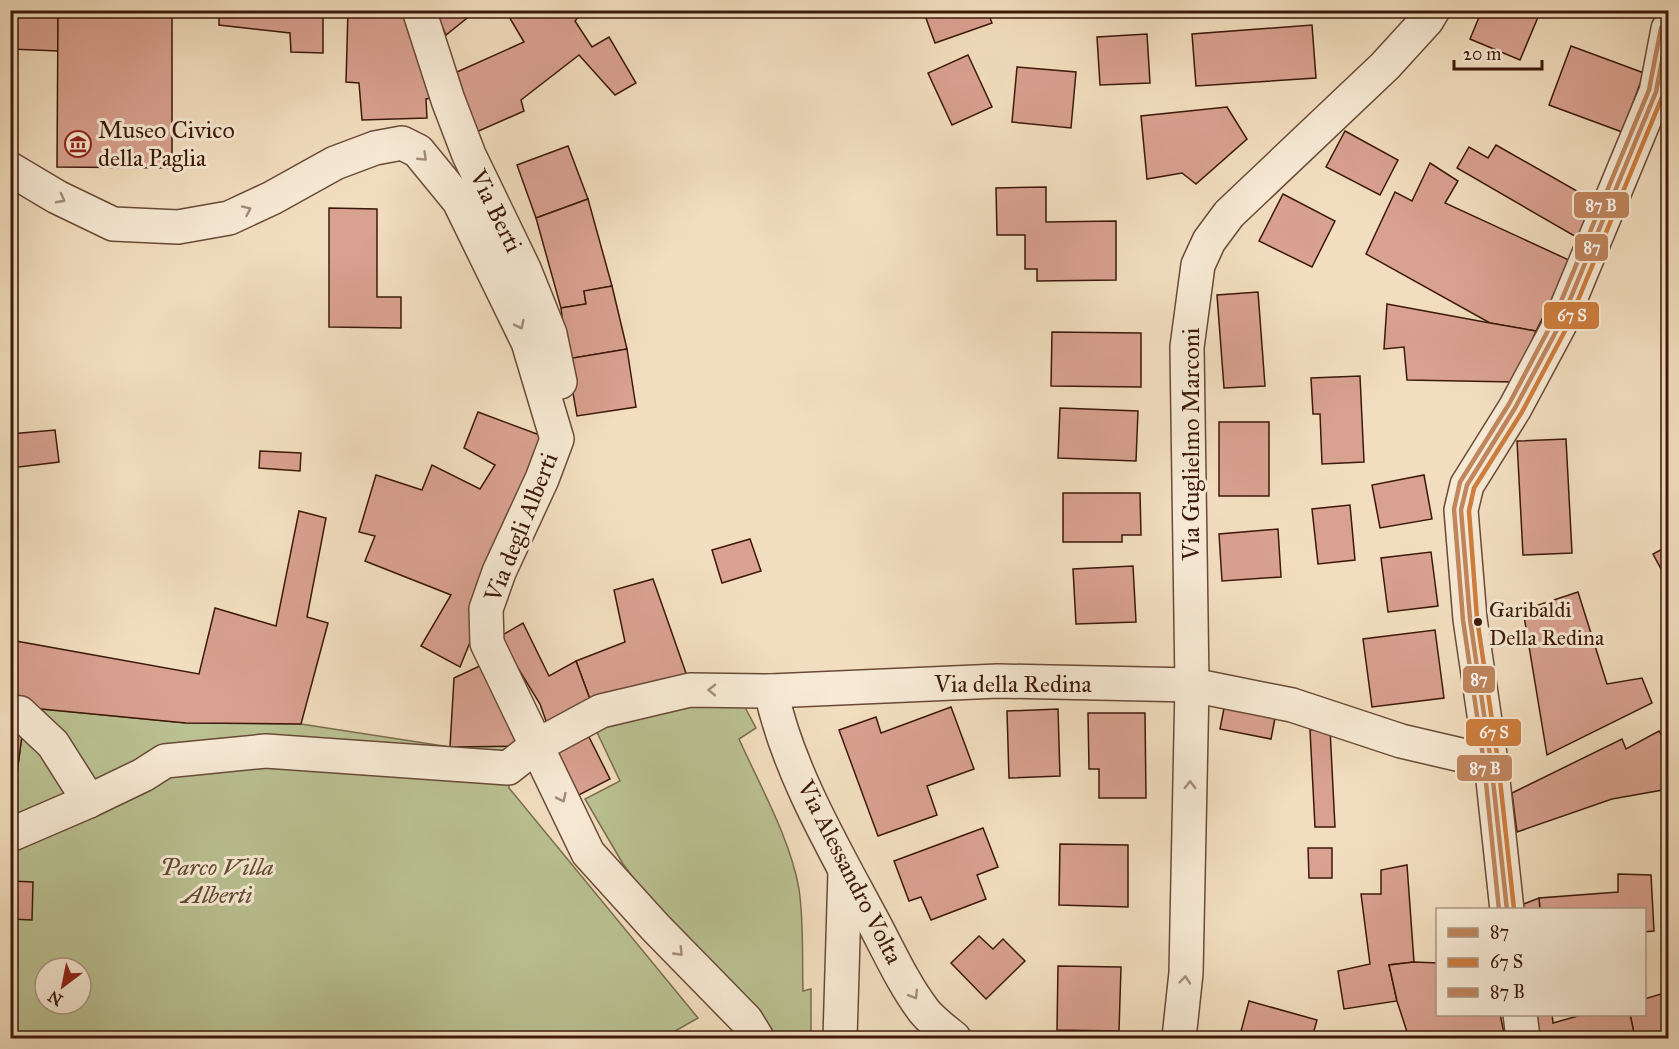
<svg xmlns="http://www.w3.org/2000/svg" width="1679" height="1049" viewBox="0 0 1679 1049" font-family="'IM FELL Great Primer',serif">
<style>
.green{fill:#bac192;stroke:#7b6d4e;stroke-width:1.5;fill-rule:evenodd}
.building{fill:#d9a190;stroke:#3c190a;stroke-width:1.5}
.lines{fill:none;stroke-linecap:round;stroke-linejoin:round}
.minor-casing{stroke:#6a4a37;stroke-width:36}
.minor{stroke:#f7ead5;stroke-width:33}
.bus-1-casing{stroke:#f7ead5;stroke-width:9}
.bus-2-casing{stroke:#f7ead5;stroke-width:9}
.bus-3-casing{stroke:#f7ead5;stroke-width:9}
.bus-1{stroke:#c0865e;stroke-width:4.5}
.bus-2{stroke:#cf7e3e;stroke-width:4.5}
.bus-3{stroke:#c0865e;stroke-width:4.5}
.oneway{stroke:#a38c7a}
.bus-dot{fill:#3c190a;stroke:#f7ead5;stroke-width:2}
.labels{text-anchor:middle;stroke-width:6;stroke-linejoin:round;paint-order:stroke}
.bus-label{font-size:22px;fill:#3c190a;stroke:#f7ead5;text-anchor:start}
.poi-label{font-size:24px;fill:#3c190a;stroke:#f7ead5;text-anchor:start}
.street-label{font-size:24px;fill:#3c190a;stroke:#f7ead5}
.park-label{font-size:24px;font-style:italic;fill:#624b33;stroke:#f7ead5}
.line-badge{stroke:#f7ead5;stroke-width:2}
.badge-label{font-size:16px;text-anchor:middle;font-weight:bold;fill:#fff}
</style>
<rect width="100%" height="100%" fill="#f2debf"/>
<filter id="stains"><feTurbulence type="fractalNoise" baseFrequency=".00333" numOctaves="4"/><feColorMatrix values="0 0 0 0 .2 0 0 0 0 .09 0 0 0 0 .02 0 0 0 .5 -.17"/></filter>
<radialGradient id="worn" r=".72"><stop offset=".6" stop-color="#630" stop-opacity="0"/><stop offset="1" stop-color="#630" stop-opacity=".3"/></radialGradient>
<g class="green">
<path d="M 705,699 L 741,700 L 756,728 L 739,739 C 760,786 790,838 799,889 C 804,923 802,958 803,991 L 811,989 L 811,1035 L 825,1035 L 825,1038 L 771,1038 L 664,919 L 623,864 L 585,799 L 620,781 L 595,728 Z"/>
<path d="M 22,707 L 186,723 L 301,724 L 450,747 L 511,746 L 508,768 L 509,788 L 698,1018 L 663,1038 L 11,1038 L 10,795 L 14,795 L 23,728 ZM 45,968 L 81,968 L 81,1004 L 45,1004 Z"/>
</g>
<g class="building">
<polygon points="14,10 58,10 58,51 11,49"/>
<polygon points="58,10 172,10 172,168 57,167"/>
<polygon points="219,10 323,10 323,53 291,52 290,33 219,25"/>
<polygon points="348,10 397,10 415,14 438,97 426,99 427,118 362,120 359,83 346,82"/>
<polygon points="435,10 477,10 446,35"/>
<polygon points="505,10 582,10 583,12 575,21 592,47 609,37 636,83 615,95 579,55 521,100 524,111 472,134 457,72 524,42"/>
<polygon points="923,10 987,10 992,23 935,43"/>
<polygon points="1482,10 1541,10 1520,60 1470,39"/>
<polygon points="1312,25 1316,78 1196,86 1192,34"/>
<polygon points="1147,34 1150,83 1100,85 1097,37"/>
<polygon points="1571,46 1644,73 1622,132 1549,105"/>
<polygon points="968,55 992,107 952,125 928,73"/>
<polygon points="1017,67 1076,72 1071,128 1012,122"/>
<polygon points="1227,107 1247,139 1196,184 1182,173 1147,179 1141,116"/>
<polygon points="1345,131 1398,160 1380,195 1326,167"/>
<polygon points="1496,145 1598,203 1578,238 1457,168 1469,147 1488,158"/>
<polygon points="568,146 588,199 536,218 517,165"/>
<polygon points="1430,163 1458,181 1445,203 1571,261 1536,331 1490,323 1366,254 1395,192 1412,201"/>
<polygon points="1046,187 1046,222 1116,221 1116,280 1037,281 1037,269 1025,269 1025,235 997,235 996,188"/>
<polygon points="1283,194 1335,221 1312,267 1259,241"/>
<polygon points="588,199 612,286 584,291 586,304 561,308 536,218"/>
<polygon points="329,208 377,209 377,297 401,297 401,328 329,327"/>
<polygon points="612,286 627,349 567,359 561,308 586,304 584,291"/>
<polygon points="1258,292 1265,386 1224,388 1217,295"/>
<polygon points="1387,304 1490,323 1536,331 1514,382 1407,380 1404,347 1384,349"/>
<polygon points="1052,332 1141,333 1141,387 1051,386"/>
<polygon points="627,349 636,407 577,416 567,359"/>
<polygon points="1360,376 1364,462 1322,464 1320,414 1313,414 1311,378"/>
<polygon points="1060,408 1138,411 1136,461 1058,458"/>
<polygon points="478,412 545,437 475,630 460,667 421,646 451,595 365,561 375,536 359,532 376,475 422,490 432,465 480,489 495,465 464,448"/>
<rect x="1219" y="422" width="50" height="74"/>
<polygon points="55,430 59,462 11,468 10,434"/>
<polygon points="1566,439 1572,553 1523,555 1517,441"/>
<polygon points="260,451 301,453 300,471 259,468"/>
<polygon points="1424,475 1432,519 1380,528 1372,485"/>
<polygon points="1063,493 1140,493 1141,535 1122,535 1122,542 1063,542"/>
<polygon points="1350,505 1355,560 1318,564 1312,509"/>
<polygon points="299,511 326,518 307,617 328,623 301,724 186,723 10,706 10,640 199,674 215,608 276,626"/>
<polygon points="1278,529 1281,577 1222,581 1219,534"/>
<polygon points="750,539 761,571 722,583 712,550"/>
<polygon points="1668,546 1668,582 1653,554"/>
<polygon points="1431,552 1438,606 1388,612 1381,558"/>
<polygon points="1133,566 1136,622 1076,624 1073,569"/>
<polygon points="653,579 687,676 591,702 576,661 625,642 614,590"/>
<polygon points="1578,592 1607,684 1642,678 1652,703 1547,755 1523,610"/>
<polygon points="523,623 549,676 576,661 591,702 551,735 540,704 499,637"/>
<polygon points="1435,630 1444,698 1372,707 1363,639"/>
<polygon points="486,663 527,746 450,747 454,678"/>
<polygon points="951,707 974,769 927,786 937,815 878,836 839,730 876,717 881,733"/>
<polygon points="1224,708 1275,718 1271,739 1220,729"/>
<polygon points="1058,709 1060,776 1009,778 1007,711"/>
<polygon points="1088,713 1145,713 1146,798 1099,798 1099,769 1089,769"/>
<polygon points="10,725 23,728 14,796 10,795"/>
<polygon points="1330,729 1335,827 1315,827 1310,730"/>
<polygon points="586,731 610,779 573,798 549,750"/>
<polygon points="1659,731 1668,745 1668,789 1612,799 1517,832 1512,793 1622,739 1626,749"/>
<polygon points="983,828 998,867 977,875 986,899 931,920 921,897 909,901 894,861"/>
<polygon points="1060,844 1128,845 1128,907 1059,905"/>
<polygon points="1308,848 1332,848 1332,878 1309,878"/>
<polygon points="1407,865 1414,962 1389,965 1397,1001 1344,1009 1338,971 1370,964 1361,894 1381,894 1381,870"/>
<polygon points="1618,874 1651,875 1654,931 1644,932 1644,910 1540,910 1539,898 1618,892"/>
<polygon points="10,881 33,882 32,920 10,919"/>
<polygon points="1539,898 1540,910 1516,910 1516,907"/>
<polygon points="979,936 993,949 1003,939 1025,961 986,999 951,963"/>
<polygon points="1414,962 1438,963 1438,1014 1500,1014 1505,1038 1409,1038 1397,1001 1389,965"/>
<polygon points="1058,966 1121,967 1119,1031 1057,1030"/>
<polygon points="1668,992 1668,1030 1641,1038 1635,1038 1630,1014 1644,1014 1644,999"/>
<polygon points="1249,1001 1317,1020 1312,1038 1253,1038 1240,1035"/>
<polygon points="1526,1014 1552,1014 1553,1023 1585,1014 1630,1014 1635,1038 1529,1038"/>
</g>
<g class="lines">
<defs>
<g id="minor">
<polyline points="419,10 448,100 469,155 524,269 550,334 560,382"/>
<polyline points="10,169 57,197 113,224 178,227 229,218 272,198 335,163 375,148 402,143 418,151 459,201 528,342 557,439 542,479 499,572 486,609 487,643 588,853 656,928 746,1020 757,1038"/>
<path d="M 771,691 C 787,768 833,847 870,916 C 887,947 902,982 924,1011 C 932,1021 944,1030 954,1038"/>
<polyline points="10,712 20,713 53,744 89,801"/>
<polyline points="10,835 89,801 143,775 165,761 266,751 508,768 536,746 601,711 690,690 771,691 998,681 1192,685 1292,705 1401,741 1491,762"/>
<polyline points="1507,910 1491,762 1470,619 1461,510 1467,485 1515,408 1559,326 1656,92 1668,29"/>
<polyline points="1520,1014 1523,1038"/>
<polyline points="840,1038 845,872"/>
<polyline points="1179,1038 1186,973 1192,685 1187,347 1198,265 1209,241 1229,214 1385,66 1427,20 1433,10"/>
</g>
</defs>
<use href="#minor" class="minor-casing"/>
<use href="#minor" class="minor"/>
<defs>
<polyline id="bus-1" points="1507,910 1491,762 1470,619 1461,510 1467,485 1515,408 1559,326 1656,92 1668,29"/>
<polyline id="bus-2" points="1514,909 1498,761 1477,618 1469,511 1474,488 1522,412 1566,329 1663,95 1668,66"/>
<polyline id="bus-3" points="1499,910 1484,763 1463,620 1454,509 1460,482 1509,404 1552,323 1649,90 1661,28"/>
</defs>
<use href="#bus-1" class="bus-1-casing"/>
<use href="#bus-2" class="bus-2-casing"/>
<use href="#bus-3" class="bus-3-casing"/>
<use href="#bus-1" class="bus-1"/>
<use href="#bus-2" class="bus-2"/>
<use href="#bus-3" class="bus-3"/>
</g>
<defs><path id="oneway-chevron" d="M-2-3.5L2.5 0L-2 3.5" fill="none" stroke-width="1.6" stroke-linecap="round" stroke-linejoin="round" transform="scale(1.5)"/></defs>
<g class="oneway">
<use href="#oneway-chevron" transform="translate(423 157) rotate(44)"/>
<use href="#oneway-chevron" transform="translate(61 199) rotate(28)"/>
<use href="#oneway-chevron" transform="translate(247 210) rotate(-25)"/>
<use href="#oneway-chevron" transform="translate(520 325) rotate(64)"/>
<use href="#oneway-chevron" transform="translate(712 690) rotate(-179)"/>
<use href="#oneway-chevron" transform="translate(1190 785) rotate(-89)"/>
<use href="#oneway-chevron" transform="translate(562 798) rotate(64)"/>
<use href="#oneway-chevron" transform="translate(679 952) rotate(46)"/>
<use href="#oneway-chevron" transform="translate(1185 980) rotate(-85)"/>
<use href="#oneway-chevron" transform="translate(914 995) rotate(59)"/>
</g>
<defs>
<symbol id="museum-ring" viewBox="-11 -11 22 22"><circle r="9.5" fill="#f7ead5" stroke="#8f2418" stroke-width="1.5"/><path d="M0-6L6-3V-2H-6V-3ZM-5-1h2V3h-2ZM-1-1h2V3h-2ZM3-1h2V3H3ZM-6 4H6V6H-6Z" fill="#8f2418"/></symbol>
</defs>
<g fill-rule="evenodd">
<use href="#museum-ring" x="63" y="129" width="30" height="30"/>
</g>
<circle class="bus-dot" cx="1478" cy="622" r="5"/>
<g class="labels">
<g class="bus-label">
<text x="1489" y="617">Garibaldi<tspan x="1489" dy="28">Della Redina</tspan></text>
</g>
<g class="poi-label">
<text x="98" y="138">Museo Civico<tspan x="98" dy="28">della Paglia</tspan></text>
</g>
<g class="street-label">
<text transform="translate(496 211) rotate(64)" y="8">Via Berti</text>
<text transform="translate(1191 444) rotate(-90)" y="8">Via Guglielmo Marconi</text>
<text transform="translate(521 527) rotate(-68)" y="8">Via degli Alberti</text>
<text x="1013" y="692">Via della Redina</text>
<text transform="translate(850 872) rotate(63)" y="8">Via Alessandro Volta</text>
</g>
<g class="park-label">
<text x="217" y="875">Parco Villa<tspan x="217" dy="28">Alberti</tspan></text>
</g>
</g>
<g class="line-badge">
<rect x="1573" y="191" width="57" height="28" rx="6" fill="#c0865e"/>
<rect x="1574" y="233" width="35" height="29" rx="6" fill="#c0865e"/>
<rect x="1543" y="301" width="57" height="29" rx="6" fill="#cf7e3e"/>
<rect x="1462" y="665" width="34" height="29" rx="6" fill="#c0865e"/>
<rect x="1465" y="718" width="57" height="29" rx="6" fill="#cf7e3e"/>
<rect x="1456" y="754" width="57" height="28" rx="6" fill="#c0865e"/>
</g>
<g class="badge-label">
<text x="1601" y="211">87 B</text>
<text x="1592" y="253">87</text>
<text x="1572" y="321">67 S</text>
<text x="1479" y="685">87</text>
<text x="1494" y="738">67 S</text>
<text x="1485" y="774">87 B</text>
</g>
<rect width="1679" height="1049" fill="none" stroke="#f2debf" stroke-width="36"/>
<rect x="12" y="12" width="1655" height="1025" fill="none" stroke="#3c190a" stroke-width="3"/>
<rect x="18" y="18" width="1643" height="1013" fill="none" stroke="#3c190a" stroke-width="1.5"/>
<rect x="1436" y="908" width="210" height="108" fill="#f7ead5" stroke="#ac9684" stroke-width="1.5"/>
<rect x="1448" y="928" width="30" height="9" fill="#c0865e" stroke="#ac9684" stroke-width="1.5"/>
<text x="1490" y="938" font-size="18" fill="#3c190a">87</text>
<rect x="1448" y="958" width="30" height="9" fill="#cf7e3e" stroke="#ac9684" stroke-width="1.5"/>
<text x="1490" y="968" font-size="18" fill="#3c190a">67 S</text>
<rect x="1448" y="988" width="30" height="9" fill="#c0865e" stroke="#ac9684" stroke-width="1.5"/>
<text x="1490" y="998" font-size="18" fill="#3c190a">87 B</text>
<g transform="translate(63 986) rotate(212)"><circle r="28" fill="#f7ead5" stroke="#ac9684" stroke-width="1.5"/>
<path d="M0-4.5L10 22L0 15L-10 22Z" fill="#8f2418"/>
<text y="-9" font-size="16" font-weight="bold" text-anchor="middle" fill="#3c190a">N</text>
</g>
<path d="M1454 60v9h88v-9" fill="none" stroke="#3c190a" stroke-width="3"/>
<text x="1463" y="60" font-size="18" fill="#3c190a" stroke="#f7ead5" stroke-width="4.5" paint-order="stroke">20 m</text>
<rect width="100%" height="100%" filter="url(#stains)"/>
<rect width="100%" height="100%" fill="url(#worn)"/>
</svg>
